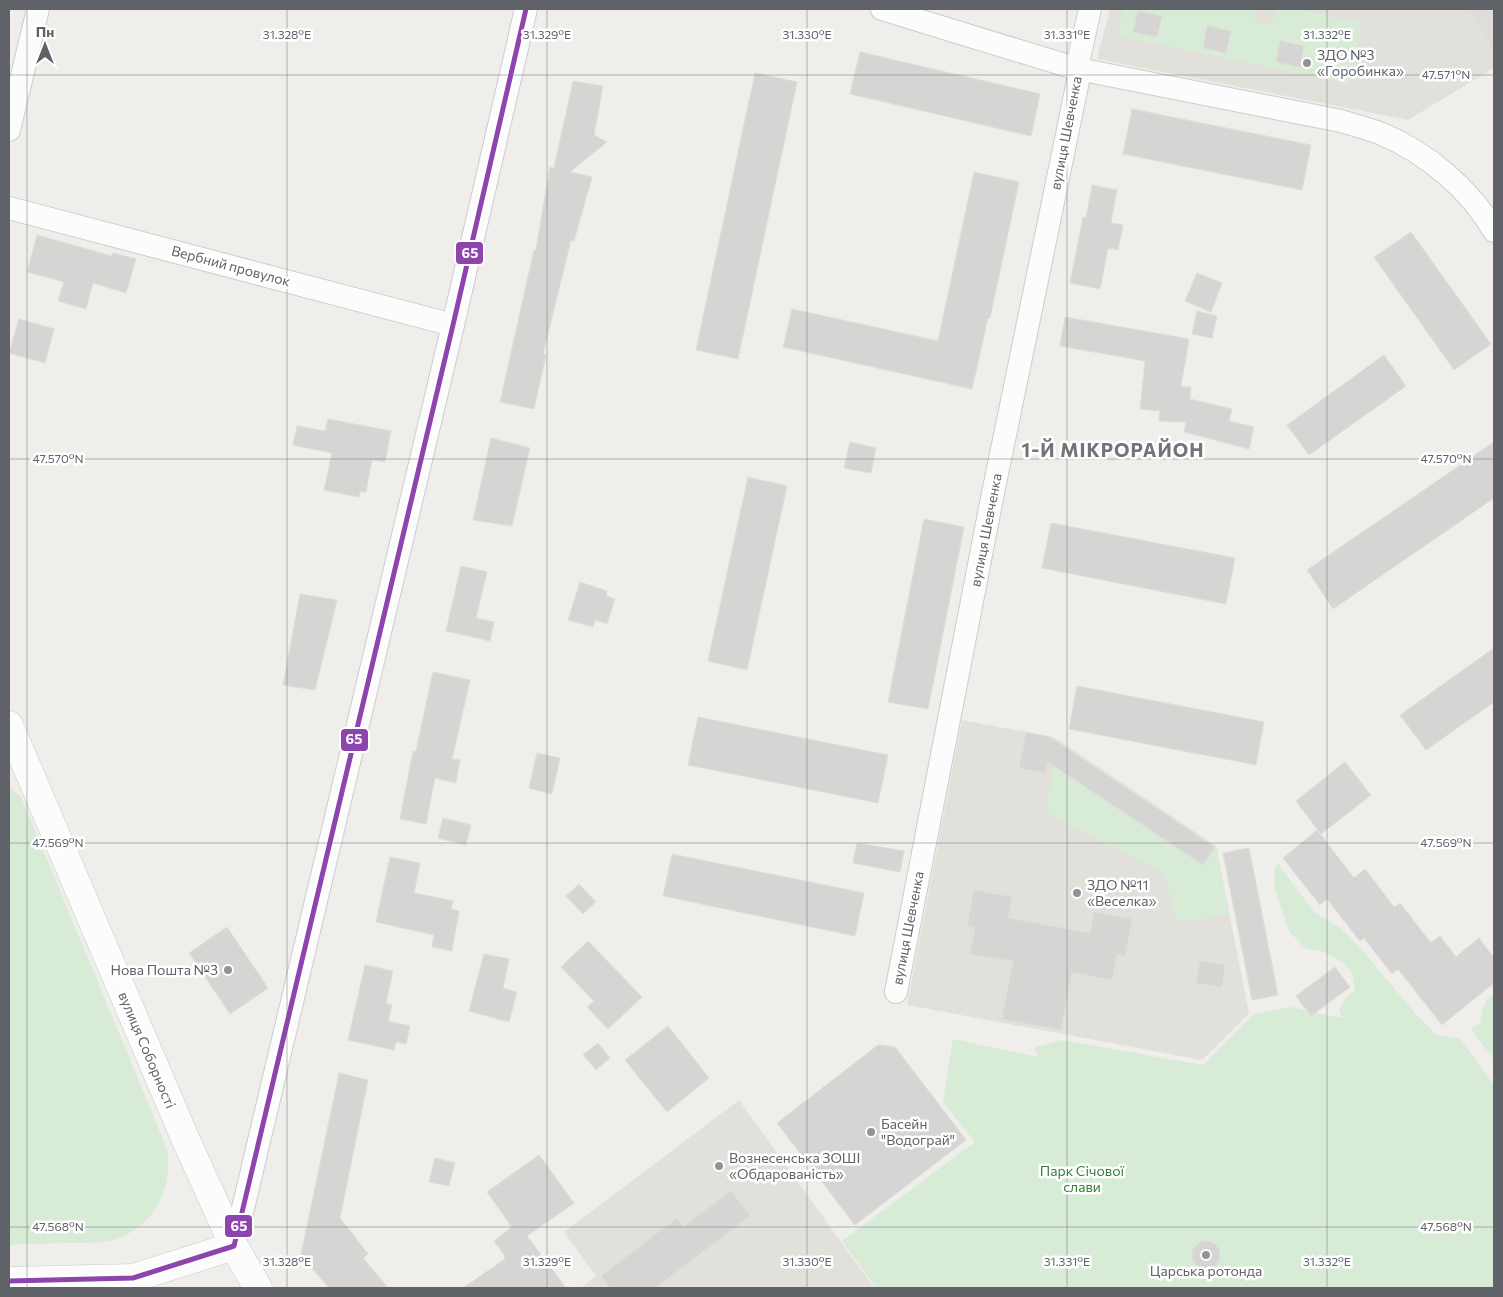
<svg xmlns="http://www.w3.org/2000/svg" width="1503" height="1297" viewBox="0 0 1503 1297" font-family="Commissioner,sans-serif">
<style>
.industrial{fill:#dfddda}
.education{fill:#e2e0da}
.green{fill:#d8ebd6}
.building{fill:#d6d5d3;stroke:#deddd9}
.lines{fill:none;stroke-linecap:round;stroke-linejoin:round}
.street-casing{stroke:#cbcccc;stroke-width:24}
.secondary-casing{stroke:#cacacb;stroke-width:29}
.street{stroke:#fdfcfc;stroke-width:22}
.secondary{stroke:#fdfcfc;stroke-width:28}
.bus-1-casing{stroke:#fff;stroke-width:9}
.bus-1{stroke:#8e44ad;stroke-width:5}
.ticks{fill:none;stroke:#5f6368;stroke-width:1;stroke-opacity:0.45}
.poi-dot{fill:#919496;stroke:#fff;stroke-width:2}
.labels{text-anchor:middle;stroke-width:5;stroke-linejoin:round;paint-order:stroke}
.poi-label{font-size:14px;fill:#5f6368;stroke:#fff;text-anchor:start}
.street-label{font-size:14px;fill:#5f6368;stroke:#fff}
.park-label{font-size:14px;fill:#348238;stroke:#fff}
.district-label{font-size:19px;font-weight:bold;letter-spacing:1px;fill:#70757a;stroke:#fff}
.ticks-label{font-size:12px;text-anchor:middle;fill:#5f6368;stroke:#fff;stroke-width:5;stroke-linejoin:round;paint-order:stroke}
.line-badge{stroke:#fff;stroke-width:2}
.badge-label{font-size:14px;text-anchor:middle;font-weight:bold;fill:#fff}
</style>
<rect width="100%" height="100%" fill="#efeeea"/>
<polygon class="industrial" points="1468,9 1494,9 1494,54"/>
<g class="education">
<polygon points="1110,9 1468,9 1494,54 1494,68 1408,120 1097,59"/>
<polygon points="962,720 1053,737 1216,846 1249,1014 1202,1060 907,1005"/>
<polygon points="739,1100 874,1288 581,1288 596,1276 564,1232"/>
</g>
<g class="green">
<polygon points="1123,9 1256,9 1254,21 1272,25 1276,9 1294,9 1362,23 1349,84 1118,36"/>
<polygon points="1060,741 1216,846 1229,915 1178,922 1164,874 1045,812"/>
<path d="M 9,787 L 21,797 L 167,1149 C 174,1190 152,1231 109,1241 C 97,1243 83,1243 71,1243 C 50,1243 29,1244 9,1245 Z"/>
<polygon points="1278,864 1314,912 1340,928 1362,950 1415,1013 1437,1035 1460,1039 1494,1085 1494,1288 876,1288 842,1241 975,1142 943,1102 953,1039 1038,1057 1034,1048 1061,1040 1203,1065 1254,1014 1291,1007 1342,1018 1339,1010 1346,998 1355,990 1352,972 1343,963 1322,951 1306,949 1289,931 1274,886 1275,869"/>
<path d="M 1494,994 L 1494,1059 L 1471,1029 L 1480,1023 C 1482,1010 1483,1001 1494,994 Z"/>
</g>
<g class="building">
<polygon points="1138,11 1162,16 1157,37 1133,32"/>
<polygon points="1207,26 1231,31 1226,53 1203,48"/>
<polygon points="1280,41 1304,46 1300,67 1276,62"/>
<polygon points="860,52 1040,94 1031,136 850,94"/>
<polygon points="755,73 797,82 738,359 696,350"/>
<polygon points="573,81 603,86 594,135 607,142 570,172 592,177 574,241 571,240 543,354 546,355 534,409 500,402 534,250 536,250 550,167 554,168"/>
<polygon points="1132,109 1311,145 1302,190 1123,154"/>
<polygon points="974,172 1019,182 990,318 988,318 972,389 783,347 792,309 938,341"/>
<polygon points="1092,185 1117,190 1111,223 1123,225 1118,250 1108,248 1100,289 1070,283 1083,217 1086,218"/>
<polygon points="1411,232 1491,344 1454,370 1374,257"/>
<polygon points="37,235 112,256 113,253 136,259 126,293 93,283 86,309 58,301 64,282 27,272"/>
<polygon points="1197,273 1222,283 1211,312 1185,301"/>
<polygon points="1197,311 1217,316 1212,338 1192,334"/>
<polygon points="1065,317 1189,339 1181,386 1191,387 1190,399 1232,409 1229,421 1254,427 1249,449 1184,432 1186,422 1159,421 1160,411 1140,409 1145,361 1060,346"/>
<polygon points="19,319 54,329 45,363 9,353"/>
<polygon points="1384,355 1406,386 1309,455 1287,425"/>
<polygon points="328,419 391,431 385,462 372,460 366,492 360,491 359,497 324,490 332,453 293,445 297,426 325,431"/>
<polygon points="491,438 530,448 512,526 473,520"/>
<polygon points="850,442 876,448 871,473 844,468"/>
<polygon points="1494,442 1494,498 1333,609 1307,570"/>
<polygon points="748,477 787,486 747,670 708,661"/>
<polygon points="924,519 964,527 928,709 888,702"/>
<polygon points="1051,523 1235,558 1226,604 1042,568"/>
<polygon points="461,566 487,572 476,618 494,622 490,641 446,631"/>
<polygon points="580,582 607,591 606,596 615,599 607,624 595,620 593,627 568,620"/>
<polygon points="300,594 337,600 315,690 283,685"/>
<polygon points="1494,648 1494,702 1426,750 1400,715"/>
<polygon points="433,672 470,680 452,759 460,760 456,783 435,778 426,824 400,819 413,751 416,751"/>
<polygon points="1077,686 1264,722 1256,765 1069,729"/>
<polygon points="698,717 888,755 878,803 688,765"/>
<polygon points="1026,732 1050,737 1215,847 1203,865 1048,762 1045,773 1019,768"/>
<polygon points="537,753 560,758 552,794 529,788"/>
<polygon points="1345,762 1371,795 1321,834 1296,801"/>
<polygon points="443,818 471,825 466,845 438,838"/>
<polygon points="1317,830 1354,878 1365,869 1394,907 1400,903 1431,943 1440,936 1456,957 1479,938 1494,958 1494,983 1442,1025 1398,969 1392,974 1364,938 1360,941 1327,899 1320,905 1283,858"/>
<polygon points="857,843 904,851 900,872 853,863"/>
<polygon points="1249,848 1278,995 1252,1000 1223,853"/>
<polygon points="672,854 864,893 855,936 663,896"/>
<polygon points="390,857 420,863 414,893 453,901 451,909 459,911 452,951 432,947 434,935 376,922"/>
<polygon points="579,884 596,902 583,914 566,896"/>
<polygon points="974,890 1012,897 1008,918 1090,933 1094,912 1132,919 1125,956 1117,954 1112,980 1072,972 1061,1030 1002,1019 1013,961 970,954 975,928 967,926"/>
<polygon points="227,927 268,988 230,1014 189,953"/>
<polygon points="588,941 642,997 608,1029 587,1007 594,1001 561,967"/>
<polygon points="484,954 509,959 503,988 517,992 509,1022 469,1011"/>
<polygon points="1200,961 1225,965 1222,987 1196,983"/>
<polygon points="365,965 393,971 386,1003 392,1005 388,1021 410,1026 406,1044 396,1042 394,1050 348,1040"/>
<polygon points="1335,967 1350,987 1311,1016 1296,996"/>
<polygon points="668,1026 709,1078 667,1112 625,1060"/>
<polygon points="598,1043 610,1058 596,1070 583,1055"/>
<polygon points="878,1045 895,1047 966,1140 855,1225 777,1123"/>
<polygon points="339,1073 368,1080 340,1218 368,1254 363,1258 388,1288 329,1288 301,1255"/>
<polygon points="539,1155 574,1203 527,1236 566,1288 463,1288 505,1259 504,1257 505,1256 494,1241 512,1227 487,1192"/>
<polygon points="435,1158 455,1163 449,1186 429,1182"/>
<polygon points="731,1191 750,1216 655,1288 610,1288 601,1276 677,1218 683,1227"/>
<circle cx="1206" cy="1255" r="14"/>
</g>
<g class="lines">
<defs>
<g id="street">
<path d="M 882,9 L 1078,69 L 1341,121 C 1355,125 1369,129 1382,134 C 1427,153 1470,189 1494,231"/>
<polyline points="9,130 38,9"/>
<polyline points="9,208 453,325"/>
<polyline points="896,992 993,493 1078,81 1078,63 1090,9"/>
<polyline points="234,1246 453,325 526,9"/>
</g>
<g id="secondary">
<polyline points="9,725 185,1138 234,1246 258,1288"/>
<polyline points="9,1281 133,1278 234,1246"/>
</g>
</defs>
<use href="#street" class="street-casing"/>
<use href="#secondary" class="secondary-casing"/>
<use href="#street" class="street"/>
<use href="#secondary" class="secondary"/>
<defs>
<polyline id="bus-1" points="9,1281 133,1278 234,1246 453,325 526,9"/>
</defs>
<use href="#bus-1" class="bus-1-casing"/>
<use href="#bus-1" class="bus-1"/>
</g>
<path class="ticks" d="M 27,9 L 27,1288M 287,9 L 287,1288M 547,9 L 547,1288M 807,9 L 807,1288M 1067,9 L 1067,1288M 1327,9 L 1327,1288M 9,75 L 1494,75M 9,459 L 1494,459M 9,843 L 1494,843M 9,1227 L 1494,1227"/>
<g class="poi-dot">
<circle cx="1307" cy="63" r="5"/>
<circle cx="1077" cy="893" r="5"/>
<circle cx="228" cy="970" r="5"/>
<circle cx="871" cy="1132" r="5"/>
<circle cx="719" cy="1166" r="5"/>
<circle cx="1206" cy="1255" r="5"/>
</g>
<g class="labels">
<g class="poi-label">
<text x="1317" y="60">ЗДО №3<tspan x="1317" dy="16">«Горобинка»</tspan></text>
<text x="1087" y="890">ЗДО №11<tspan x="1087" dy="16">«Веселка»</tspan></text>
<text x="218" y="975" text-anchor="end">Нова Пошта №3</text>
<text x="881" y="1129">Басейн<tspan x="881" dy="16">"Водограй"</tspan></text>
<text x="729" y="1163">Вознесенська ЗОШІ<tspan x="729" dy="16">«Обдарованість»</tspan></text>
<text x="1206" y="1276" text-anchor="middle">Царська ротонда</text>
</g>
<g class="street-label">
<text transform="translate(1066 133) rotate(-79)" y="5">вулиця Шевченка</text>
<text transform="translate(231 266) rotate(15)" y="5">Вербний провулок</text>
<text transform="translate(986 530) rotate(-79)" y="5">вулиця Шевченка</text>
<text transform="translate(908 928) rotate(-79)" y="5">вулиця Шевченка</text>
<text transform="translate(147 1050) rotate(67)" y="5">вулиця Соборності</text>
</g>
<g class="park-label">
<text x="1082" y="1176">Парк Січової<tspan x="1082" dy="16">слави</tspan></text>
</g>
<g class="district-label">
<text x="1113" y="457">1-Й МІКРОРАЙОН</text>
</g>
</g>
<g class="ticks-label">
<text x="287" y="39">31.328°E</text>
<text x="547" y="39">31.329°E</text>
<text x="807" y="39">31.330°E</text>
<text x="1067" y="39">31.331°E</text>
<text x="1327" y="39">31.332°E</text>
<text x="1446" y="79">47.571°N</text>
<text x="58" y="463">47.570°N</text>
<text x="1446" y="463">47.570°N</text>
<text x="58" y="847">47.569°N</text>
<text x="1446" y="847">47.569°N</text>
<text x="58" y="1231">47.568°N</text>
<text x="1446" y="1231">47.568°N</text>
<text x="287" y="1266">31.328°E</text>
<text x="547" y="1266">31.329°E</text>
<text x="807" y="1266">31.330°E</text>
<text x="1067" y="1266">31.331°E</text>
<text x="1327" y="1266">31.332°E</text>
</g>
<g class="line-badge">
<rect x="455" y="241" width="29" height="24" rx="5" fill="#8e44ad"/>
<rect x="340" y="728" width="29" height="24" rx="5" fill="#8e44ad"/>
<rect x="224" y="1214" width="29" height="24" rx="5" fill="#8e44ad"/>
</g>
<g class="badge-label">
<text x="470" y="258">65</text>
<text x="354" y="744">65</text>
<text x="239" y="1231">65</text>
</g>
<rect width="1503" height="1297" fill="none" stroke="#5f6368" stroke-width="20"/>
<g transform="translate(45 45)" stroke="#ffffff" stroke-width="4" paint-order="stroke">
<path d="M0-4L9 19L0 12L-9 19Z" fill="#5f6368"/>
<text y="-8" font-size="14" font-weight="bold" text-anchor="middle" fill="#5f6368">Пн</text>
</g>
</svg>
